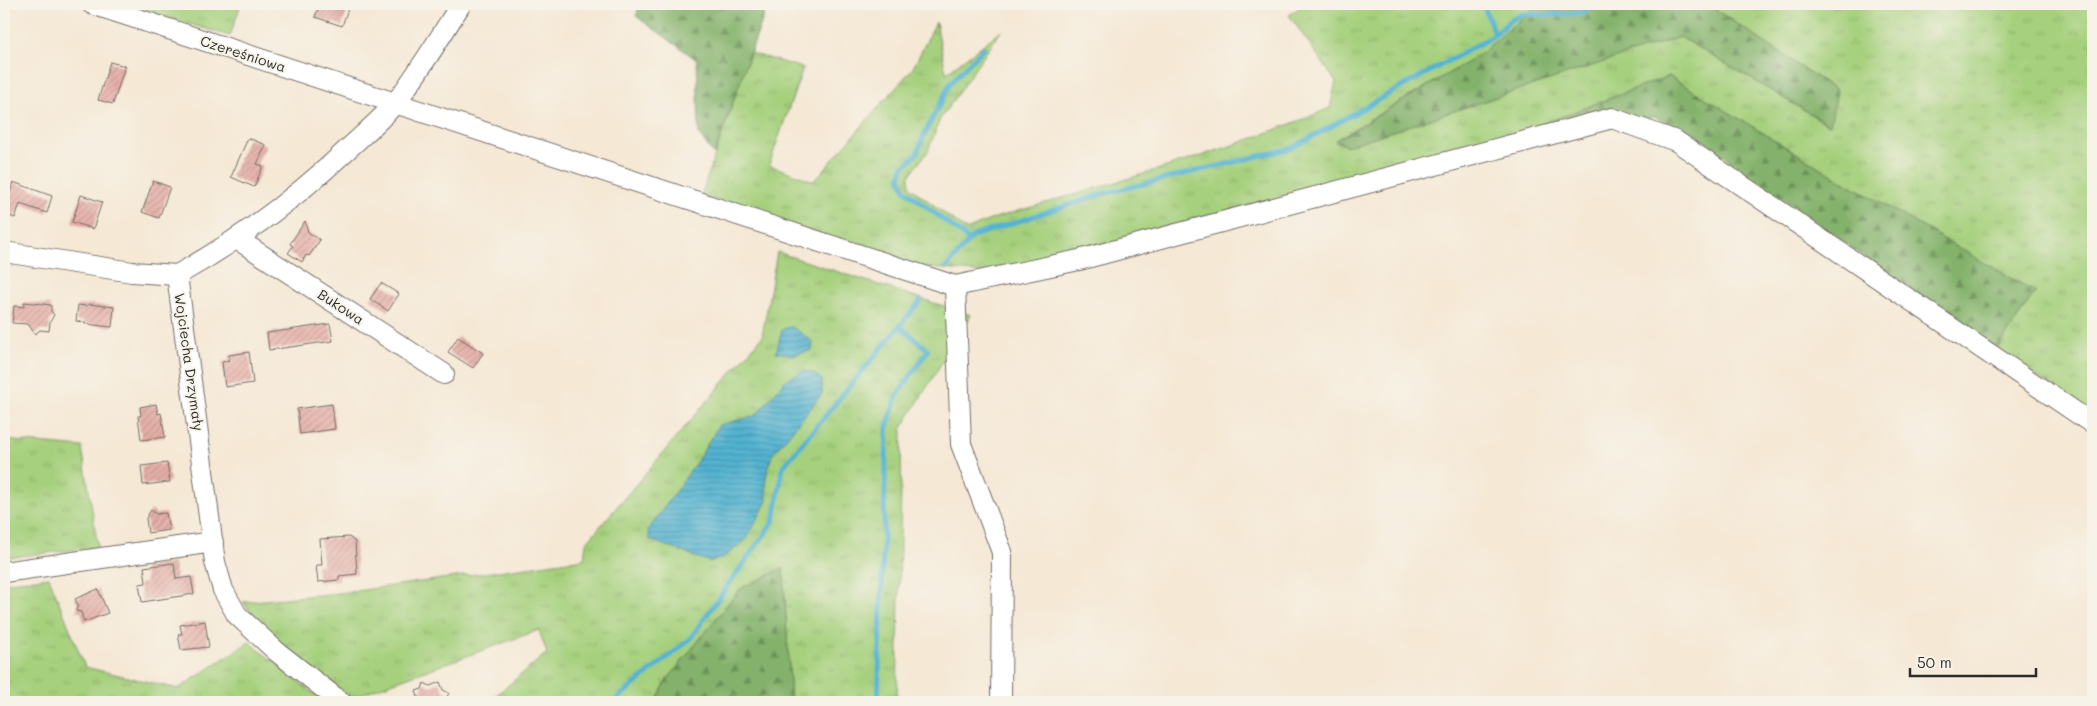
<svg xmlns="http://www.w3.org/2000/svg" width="2097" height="706" viewBox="0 0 2097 706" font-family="Mali,sans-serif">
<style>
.grass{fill:url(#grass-tufts);stroke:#687e54}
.forest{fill:url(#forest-firs);stroke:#586e4c}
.water{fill:url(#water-rules);stroke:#3f6f7e}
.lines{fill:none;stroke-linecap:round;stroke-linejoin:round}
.stream{stroke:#53b3d1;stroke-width:5}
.building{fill:url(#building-hatch)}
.minor-casing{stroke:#726d66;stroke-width:22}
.minor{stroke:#fff;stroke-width:20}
.labels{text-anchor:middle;stroke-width:4;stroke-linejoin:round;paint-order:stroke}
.street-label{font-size:14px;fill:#2b2b2b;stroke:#f7f3e8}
</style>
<defs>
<pattern id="grass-tufts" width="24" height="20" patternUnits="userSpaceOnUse" patternTransform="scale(1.25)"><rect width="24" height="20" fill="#a6d07d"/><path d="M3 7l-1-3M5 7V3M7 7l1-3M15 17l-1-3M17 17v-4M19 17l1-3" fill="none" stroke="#8fb36c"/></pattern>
<pattern id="forest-firs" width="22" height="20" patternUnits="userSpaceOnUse" patternTransform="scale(1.25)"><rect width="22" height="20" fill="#84b26c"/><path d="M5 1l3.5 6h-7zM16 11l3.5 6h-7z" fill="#6c9159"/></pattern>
<pattern id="water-rules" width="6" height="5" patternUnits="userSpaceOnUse" patternTransform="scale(1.25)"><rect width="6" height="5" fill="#53b3d1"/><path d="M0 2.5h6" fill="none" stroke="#4592aa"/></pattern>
<pattern id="building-hatch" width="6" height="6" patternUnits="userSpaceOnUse" patternTransform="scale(1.25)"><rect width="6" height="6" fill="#e6afa8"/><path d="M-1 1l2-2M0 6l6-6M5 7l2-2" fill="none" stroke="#bb8f89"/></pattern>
</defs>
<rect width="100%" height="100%" fill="#f7f3e8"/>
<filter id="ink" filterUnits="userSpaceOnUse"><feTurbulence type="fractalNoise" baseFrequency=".02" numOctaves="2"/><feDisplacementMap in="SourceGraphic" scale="10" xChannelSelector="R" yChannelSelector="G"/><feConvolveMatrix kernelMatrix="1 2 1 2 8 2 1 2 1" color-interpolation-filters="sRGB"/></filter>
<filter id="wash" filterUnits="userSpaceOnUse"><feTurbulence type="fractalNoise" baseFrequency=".0096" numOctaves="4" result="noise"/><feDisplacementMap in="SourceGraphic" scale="20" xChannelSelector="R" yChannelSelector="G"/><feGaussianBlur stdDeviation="1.12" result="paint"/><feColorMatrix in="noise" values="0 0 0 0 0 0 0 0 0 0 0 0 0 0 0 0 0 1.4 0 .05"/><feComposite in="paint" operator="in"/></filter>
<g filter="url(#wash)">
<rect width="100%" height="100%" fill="#f5e8d5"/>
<g class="grass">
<polygon points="122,4 241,4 230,36"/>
<path d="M 1305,4 L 1538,4 L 1478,56 L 1335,140 L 1347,146 L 1680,37 L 1829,125 L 1837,91 L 1707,4 L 2093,4 L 2093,413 L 1996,351 L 2035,292 L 1819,167 L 1669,76 L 1497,141 L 996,274 L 921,267 L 701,196 L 750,53 L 803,68 L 769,165 L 814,181 L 913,68 L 936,22 L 946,73 L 1001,31 L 940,119 L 928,151 L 909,176 L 910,187 L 966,230 L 995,218 C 1108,184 1222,154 1330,108 L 1336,82 L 1289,15 Z"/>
<polygon points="777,252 971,315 902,428 897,702 791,702 783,568 740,589 667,680 656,702 488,702 547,653 539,630 350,698 264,632 243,602 349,592 584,559 586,543 762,337"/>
<polygon points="4,440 82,447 98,547 4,558"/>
<polygon points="49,577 85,667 178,689 249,642 324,702 4,702 4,583"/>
</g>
<g class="forest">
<polygon points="640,4 768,4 714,155 699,135 697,60 636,16"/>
<polygon points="1538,4 1707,4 1837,91 1830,125 1680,37 1347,146 1335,141 1478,56"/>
<polygon points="1669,76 1819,167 2035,292 1996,351 1695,136 1655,117 1497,141"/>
<polygon points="783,568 791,702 656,702 667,680 740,589"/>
</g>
<g class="water">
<polygon points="791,326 813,342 812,350 794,355 776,352 782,330"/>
<polygon points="804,371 813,373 822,380 822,394 772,455 766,477 767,501 747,539 724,557 710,562 650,540 648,530 696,463 719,425 755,416 787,379"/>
</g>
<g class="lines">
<g class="stream">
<polyline points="1495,35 1509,21 1522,14 1552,15 1581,13 1601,4"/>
<polyline points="969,240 905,190 900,178 903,167 917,154 923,137 951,82 984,48"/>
<polyline points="946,268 973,236 1102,194 1292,148 1495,35 1483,4"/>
<polyline points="613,702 689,640 774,521 783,467 921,300"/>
<polyline points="878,702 887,428 896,397 928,350 900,326"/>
</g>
</g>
<g id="blocks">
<g class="building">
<polygon points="320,4 340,4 349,6 342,26 315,17"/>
<polygon points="110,62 125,66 113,104 98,100"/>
<polygon points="248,138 266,145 257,164 263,166 254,187 231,177"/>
<polygon points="153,181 170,187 159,218 142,212"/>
<polygon points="13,182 52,196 47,213 20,204 15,218 4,214 4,194 9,196"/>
<polygon points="81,195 102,202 93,229 72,222"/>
<polygon points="305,221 308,232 320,240 309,256 306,255 302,262 288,253 293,246 290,244"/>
<polygon points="381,283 399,294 388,311 370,299"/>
<polygon points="24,302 51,305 51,311 54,315 50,322 49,331 40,330 35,334 28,324 12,323 14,306 24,307"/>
<polygon points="88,304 114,307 112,327 85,324 85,322 76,321 78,305 87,306"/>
<polygon points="330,324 333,341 269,350 267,333"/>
<polygon points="458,337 483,353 473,368 448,352"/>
<polygon points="249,352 253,383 225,387 222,362 229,360 229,355"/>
<polygon points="156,404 158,414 161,413 165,437 141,440 138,416 141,416 140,407"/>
<polygon points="332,404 335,429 300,434 297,409"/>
<polygon points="167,463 170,482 143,485 141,466"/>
<polygon points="151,510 156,514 166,513 169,530 148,533 146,518"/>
<polygon points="349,537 355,542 357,574 339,576 339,580 318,582 316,565 322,565 320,539"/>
<polygon points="174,563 176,579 191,577 194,594 142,602 139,584 146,583 144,567"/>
<polygon points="98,589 108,613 84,622 81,612 76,611 78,605 75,599"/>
<polygon points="205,621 209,647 181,650 178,634 182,634 180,625"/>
<polygon points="440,682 443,690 449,693 444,702 420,702 416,691 422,689 424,683 430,686"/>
</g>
</g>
</g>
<g filter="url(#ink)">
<use href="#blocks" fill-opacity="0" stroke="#726d66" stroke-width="1"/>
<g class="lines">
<defs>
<g id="minor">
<polyline points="92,4 955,286 1079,260 1612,118 1676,141 2093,424"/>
<polyline points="237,239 444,374"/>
<polyline points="4,252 132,272 177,275"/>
<polyline points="177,275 215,562 223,590 237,615 276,651 341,702"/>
<path d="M 177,275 C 242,239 296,198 350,147 C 365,133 383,118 396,102 C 420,71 440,37 461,4"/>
<polyline points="955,286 961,444 1002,552 1001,702"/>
<polyline points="4,572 213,542"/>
</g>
</defs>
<use href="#minor" class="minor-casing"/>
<use href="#minor" class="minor"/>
</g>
</g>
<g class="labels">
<g class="street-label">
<text transform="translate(243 54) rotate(18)" y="5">Czereśniowa</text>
<text transform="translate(341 307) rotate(33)" y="5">Bukowa</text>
<text transform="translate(189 362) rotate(82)" y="5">Wojciecha Drzymały</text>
</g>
</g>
<rect width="2097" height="706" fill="none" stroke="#f7f3e8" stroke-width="20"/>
<path d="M1910 668v8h126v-8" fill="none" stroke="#2b2b2b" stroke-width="2.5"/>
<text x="1917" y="668" font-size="15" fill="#2b2b2b" stroke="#f7f3e8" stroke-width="4" paint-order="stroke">50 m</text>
</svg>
